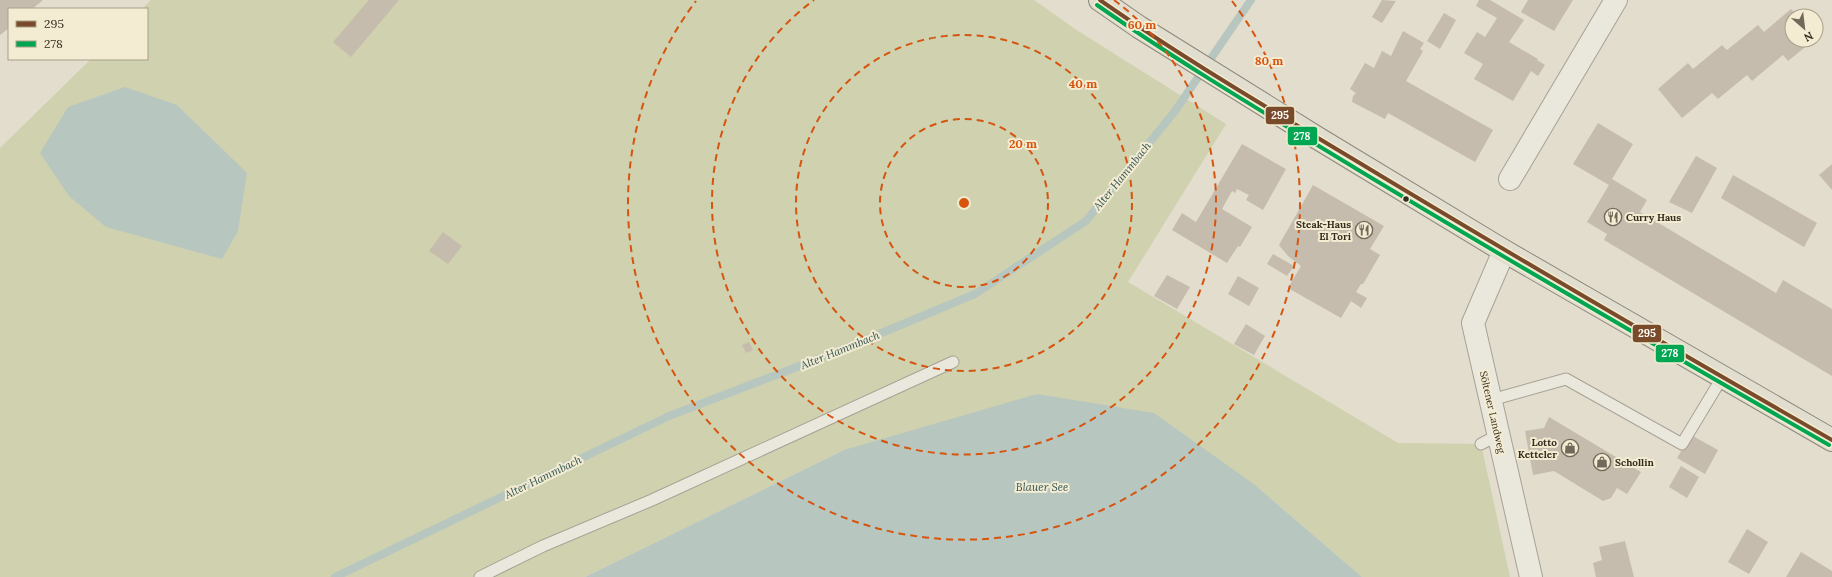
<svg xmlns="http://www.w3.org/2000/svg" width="1832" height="577" viewBox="0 0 1832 577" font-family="Lora,serif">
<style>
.green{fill:#cfd1af;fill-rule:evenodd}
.water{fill:#b7c7bf}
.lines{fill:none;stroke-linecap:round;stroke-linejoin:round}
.stream{stroke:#b7c7bf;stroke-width:8}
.building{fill:#c6bcad}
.lane-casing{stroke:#a7a295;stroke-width:13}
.street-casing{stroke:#a7a295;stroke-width:24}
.primary-casing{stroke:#8d877c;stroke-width:24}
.lane{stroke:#eae7dd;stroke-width:11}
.street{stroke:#eae7dd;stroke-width:22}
.primary{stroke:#e1decf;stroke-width:22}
.bus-1-casing{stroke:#f3ecd2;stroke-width:7}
.bus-2-casing{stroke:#f3ecd2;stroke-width:7}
.bus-1{stroke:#7a4b2a;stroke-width:4}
.bus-2{stroke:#00a651;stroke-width:4}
.ring{fill:none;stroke:#d6540e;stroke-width:2;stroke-dasharray:7 5}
.bus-dot{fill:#352b1e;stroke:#f3ecd2;stroke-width:1.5}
.labels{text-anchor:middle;stroke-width:4;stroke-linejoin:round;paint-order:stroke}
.poi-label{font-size:10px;font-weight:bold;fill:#352b1e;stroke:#f3ecd2;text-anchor:start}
.street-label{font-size:10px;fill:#352b1e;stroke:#f3ecd2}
.water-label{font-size:11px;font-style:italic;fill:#2f5354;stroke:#f3ecd2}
.centre{fill:#d6540e;stroke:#f3ecd2;stroke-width:2}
.ring-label{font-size:12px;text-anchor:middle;font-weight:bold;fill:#d6540e;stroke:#f3ecd2;stroke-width:4;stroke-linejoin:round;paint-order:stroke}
.line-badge{stroke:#f3ecd2;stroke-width:1.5}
.badge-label{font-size:11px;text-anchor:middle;font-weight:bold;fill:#fff}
</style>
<rect width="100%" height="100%" fill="#e2ddcc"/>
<path class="green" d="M 151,0 L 1034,0 L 1075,29 L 1226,124 L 1128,282 L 1398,443 L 1481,444 L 1510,577 L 1362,577 L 1255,485 L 844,450 L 585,577 L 0,577 L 0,148 L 91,59 L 147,59 L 147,9 L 142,9 ZM 177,105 L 246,173 L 238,231 Z"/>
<g class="water">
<polygon points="125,87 177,105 247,173 238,231 222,259 106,227 69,196 40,153 68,107"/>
<polygon points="1037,394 1154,413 1255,485 1362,577 585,577 844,450"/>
</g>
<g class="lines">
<polyline class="stream" points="335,577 669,416 836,352 975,294 1086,221 1175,111 1251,0"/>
</g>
<g class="building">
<polygon points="0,0 43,0 32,9 9,9 9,28 0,35"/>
<polygon points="369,0 399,0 351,57 333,42"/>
<polygon points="1382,0 1396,1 1382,23 1372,17"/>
<polygon points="1479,0 1490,0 1524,20 1509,42 1538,59 1537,60 1545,65 1538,76 1531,71 1513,101 1474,79 1483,64 1464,53 1477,32 1485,37 1497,18 1476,6"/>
<polygon points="1528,0 1573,0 1554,31 1521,12"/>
<polygon points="1791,9 1798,16 1792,16 1792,40 1814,40 1788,61 1783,55 1752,81 1747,75 1718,99 1712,93 1682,118 1658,89 1688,63 1693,69 1722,45 1727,50 1758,25 1764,32"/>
<polygon points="1444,13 1456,20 1440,49 1427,41"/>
<polygon points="1403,31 1424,43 1420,49 1423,51 1406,81 1493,130 1475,162 1388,113 1385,119 1352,102 1353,96 1356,93 1350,89 1365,63 1374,68 1382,51 1391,56"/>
<polygon points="1598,123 1633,144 1612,179 1647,200 1640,212 1776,293 1783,280 1832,309 1832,376 1604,240 1607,234 1587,222 1609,185 1573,164"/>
<polygon points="1242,144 1286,169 1263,210 1246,200 1249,195 1237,189 1235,193 1232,191 1222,209 1252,227 1240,247 1238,246 1227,263 1172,230 1182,213 1196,222"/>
<polygon points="1696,156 1717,168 1692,213 1669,202"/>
<polygon points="1832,164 1832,190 1819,175"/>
<polygon points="1733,175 1817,223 1804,247 1721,198"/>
<polygon points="1313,185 1384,226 1370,249 1380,255 1363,284 1361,284 1356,292 1367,298 1361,308 1351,301 1341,318 1288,288 1301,266 1288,256 1279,245"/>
<polygon points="443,232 462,246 448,264 429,251"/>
<polygon points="1273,254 1294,266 1287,276 1267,264"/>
<polygon points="1167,275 1190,287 1177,309 1154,296"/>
<polygon points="1238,276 1259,288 1249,306 1228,294"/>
<polygon points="1246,324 1265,336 1254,355 1234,344"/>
<polygon points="749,342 753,350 746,353 742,345"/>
<polygon points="1549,417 1641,472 1627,494 1617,488 1611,498 1603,501 1554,471 1533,475 1525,431 1544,428"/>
<polygon points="1691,435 1718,450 1705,474 1677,458"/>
<polygon points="1681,466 1699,477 1687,498 1669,487"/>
<polygon points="1747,529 1768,542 1749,574 1728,562"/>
<polygon points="1625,541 1634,577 1596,577 1593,563 1602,560 1599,547"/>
<polygon points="1801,552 1832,571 1832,577 1786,577"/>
</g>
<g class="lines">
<defs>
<g id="lane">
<polyline points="1491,400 1566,379 1682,444 1723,376"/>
<polyline points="1481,444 1498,435"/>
<polyline points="480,577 543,546 652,500 953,362"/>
</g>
<g id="street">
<polyline points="1510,179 1616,0"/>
<polyline points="1504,251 1473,323 1531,577"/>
</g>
<polyline id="primary" points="1100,0 1139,27 1319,139 1504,251 1832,440"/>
</defs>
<use href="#lane" class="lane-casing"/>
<use href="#street" class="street-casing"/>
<use href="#primary" class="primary-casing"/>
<use href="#lane" class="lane"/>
<use href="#street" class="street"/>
<use href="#primary" class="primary"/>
<defs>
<path id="bus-1" d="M 1100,0 C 1183,58 1271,110 1358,162 C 1515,257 1673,349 1832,440"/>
<path id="bus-2" d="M 1097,5 C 1180,63 1268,115 1355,168 C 1511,262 1670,354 1829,445"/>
</defs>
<use href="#bus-1" class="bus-1-casing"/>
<use href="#bus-2" class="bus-2-casing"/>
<use href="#bus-1" class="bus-1"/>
<use href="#bus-2" class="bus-2"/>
</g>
<g class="ring">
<circle cx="964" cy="203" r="84"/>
<circle cx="964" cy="203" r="168"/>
<path d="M1114 0A252 252 0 1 1 814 0"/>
<path d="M1232 1A336 336 0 1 1 696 1"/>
</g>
<defs>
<symbol id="restaurant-ring" viewBox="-11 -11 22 22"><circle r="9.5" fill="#f3ecd2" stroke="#72695b" stroke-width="1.5"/><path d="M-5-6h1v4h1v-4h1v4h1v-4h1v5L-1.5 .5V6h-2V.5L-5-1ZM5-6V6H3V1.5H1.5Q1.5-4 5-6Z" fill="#72695b"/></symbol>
<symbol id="shop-ring" viewBox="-11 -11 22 22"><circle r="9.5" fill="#f3ecd2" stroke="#72695b" stroke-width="1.5"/><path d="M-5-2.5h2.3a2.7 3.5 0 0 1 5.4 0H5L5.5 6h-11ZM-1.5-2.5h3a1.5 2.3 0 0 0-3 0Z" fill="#72695b"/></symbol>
</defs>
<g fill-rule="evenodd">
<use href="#restaurant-ring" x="1603" y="207" width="20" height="20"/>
<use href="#restaurant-ring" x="1354" y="220" width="20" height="20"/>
<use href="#shop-ring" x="1560" y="438" width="20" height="20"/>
<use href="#shop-ring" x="1592" y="452" width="20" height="20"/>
</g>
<circle class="bus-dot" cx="1406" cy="199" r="3.5"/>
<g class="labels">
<g class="poi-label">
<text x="1626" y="221">Curry Haus</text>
<text x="1351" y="228" text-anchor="end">Steak-Haus<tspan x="1351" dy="12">El Tori</tspan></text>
<text x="1557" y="446" text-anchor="end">Lotto<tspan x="1557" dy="12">Ketteler</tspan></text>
<text x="1615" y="466">Schollin</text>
</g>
<g class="street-label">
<text transform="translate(1493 412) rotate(77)" y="4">Söltener Landweg</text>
</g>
<g class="water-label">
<text transform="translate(1122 176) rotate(-51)" y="4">Alter Hammbach</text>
<text transform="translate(840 350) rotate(-22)" y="4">Alter Hammbach</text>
<text transform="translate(543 477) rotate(-26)" y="4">Alter Hammbach</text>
<text x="1042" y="491">Blauer See</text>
</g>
</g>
<circle cx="964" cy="203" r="6" class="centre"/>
<g class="ring-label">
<text x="1142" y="29">60 m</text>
<text x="1269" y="65">80 m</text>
<text x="1083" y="88">40 m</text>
<text x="1023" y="148">20 m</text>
</g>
<g class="line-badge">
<rect x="1265" y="106" width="30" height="19" rx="4" fill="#7a4b2a"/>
<rect x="1287" y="126" width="31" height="20" rx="4" fill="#00a651"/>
<rect x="1632" y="324" width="30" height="19" rx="4" fill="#7a4b2a"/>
<rect x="1655" y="344" width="30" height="19" rx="4" fill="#00a651"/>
</g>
<g class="badge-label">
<text x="1280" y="119">295</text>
<text x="1302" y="140">278</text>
<text x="1647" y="337">295</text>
<text x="1670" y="357">278</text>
</g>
<rect x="8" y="8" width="140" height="52" fill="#f3ecd2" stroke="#a79f8a"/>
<rect x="16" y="21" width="20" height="6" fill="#7a4b2a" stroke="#a79f8a"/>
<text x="44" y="28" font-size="12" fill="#352b1e">295</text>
<rect x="16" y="41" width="20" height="6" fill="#00a651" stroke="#a79f8a"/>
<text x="44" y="48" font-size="12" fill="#352b1e">278</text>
<g transform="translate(1804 28) rotate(152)"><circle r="19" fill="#f3ecd2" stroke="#a79f8a"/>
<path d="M0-3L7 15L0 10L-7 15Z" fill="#72695b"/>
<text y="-6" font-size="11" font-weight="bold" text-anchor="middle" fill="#352b1e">N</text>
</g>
</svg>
